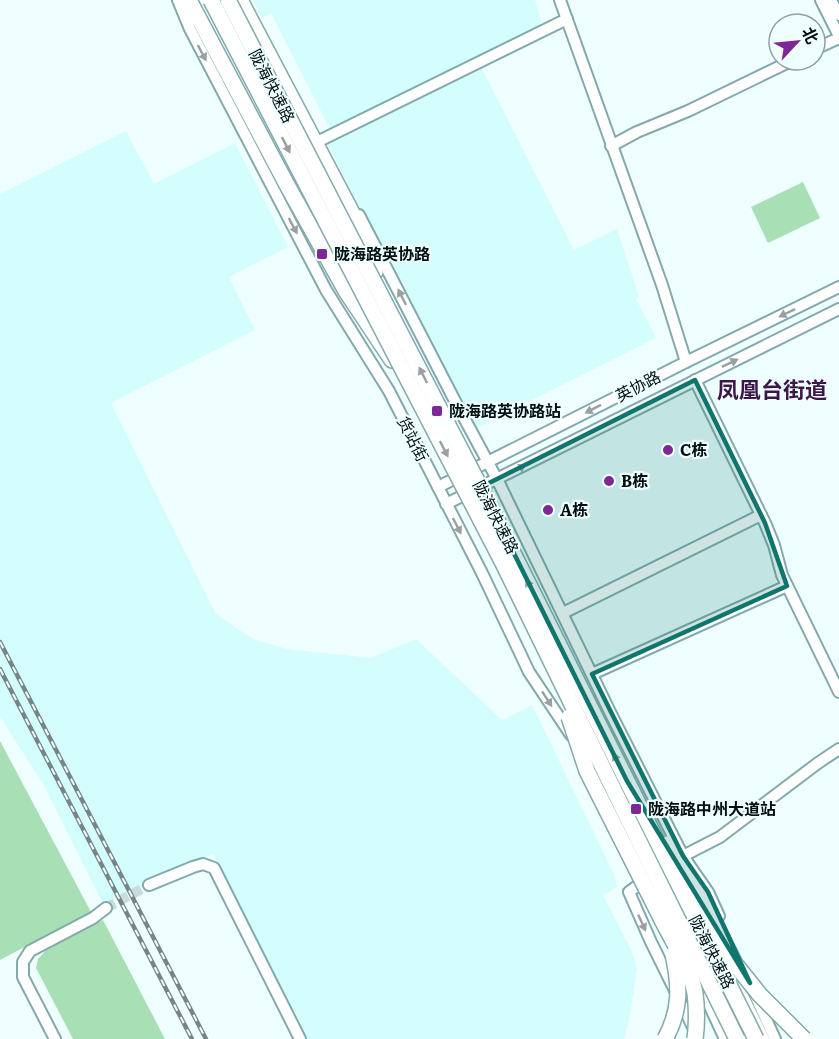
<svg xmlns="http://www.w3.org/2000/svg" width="839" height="1039" viewBox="0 0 839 1039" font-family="Literata,'Noto Sans SC',serif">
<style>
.built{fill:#d4fdfe}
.green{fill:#a9dfb4}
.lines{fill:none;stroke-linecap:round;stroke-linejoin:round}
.minor-tunnel{stroke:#cbdbdb;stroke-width:10;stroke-dasharray:10 5;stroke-linecap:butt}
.minor-casing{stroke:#83aaab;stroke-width:14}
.highway-casing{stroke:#83aaab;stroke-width:18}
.minor{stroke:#fff;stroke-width:10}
.highway{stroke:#fff;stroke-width:15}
.rail-casing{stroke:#768585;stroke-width:4.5}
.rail{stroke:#efffff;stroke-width:2;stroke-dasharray:7;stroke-linecap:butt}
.highway-bridge-casing{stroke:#83aaab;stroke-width:18;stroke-linecap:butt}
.highway-bridge{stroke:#fff;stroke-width:15}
.oneway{fill:#9a9f9f}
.marked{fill:#0f766e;fill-opacity:0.2;stroke:#0f766e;stroke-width:4.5;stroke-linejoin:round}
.poi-dot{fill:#7e2897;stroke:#efffff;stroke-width:2}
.labels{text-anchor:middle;stroke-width:4.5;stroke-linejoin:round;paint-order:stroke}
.street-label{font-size:16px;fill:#020f10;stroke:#efffff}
.poi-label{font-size:16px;font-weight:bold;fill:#020f10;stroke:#efffff;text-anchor:start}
.district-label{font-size:22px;font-weight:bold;fill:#3d1549;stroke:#efffff}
</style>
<rect width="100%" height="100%" fill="#efffff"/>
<g class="built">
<polygon points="253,0 535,0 542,24 330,129 271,13 262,18"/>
<polygon points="479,63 574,250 617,229 639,297 636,299 656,338 472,430 326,141"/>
<polygon points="126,131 154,184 235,143 288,247 229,277 255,330 111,403 216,614 253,639 287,649 371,658 416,639 502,720 532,705 613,872 617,887 603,895 633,954 637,969 629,1019 624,1039 305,1039 213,854 103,904 43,784 4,723 0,716 0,194"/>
</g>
<g class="green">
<polygon points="803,182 820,218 768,243 751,207"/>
<polygon points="0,741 91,912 0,960"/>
<polygon points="103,920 165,1039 73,1039 36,968 38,959 46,950"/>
</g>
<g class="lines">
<polyline class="minor-tunnel" points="106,908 149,885"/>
<defs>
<g id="minor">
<polyline points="178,0 190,29 326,290 389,391 482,573 529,672 571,735"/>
<polyline points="560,0 662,285 686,362"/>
<polyline points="821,0 839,36"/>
<polyline points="831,0 839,15"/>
<polyline points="815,49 839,38"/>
<polyline points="321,140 567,19"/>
<polyline points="611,146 637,132 688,111 793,60"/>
<polyline points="359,215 456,403 497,479 610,712 683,856 708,892 719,916"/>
<polyline points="695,380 765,523 774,545 782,575 839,692"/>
<polyline points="438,487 686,362 839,287"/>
<polyline points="446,504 839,309"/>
<polyline points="563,613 761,515"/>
<polyline points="592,674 787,586"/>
<polyline points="683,856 720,837 818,763 839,749"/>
<polyline points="648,878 629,892 651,942 694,1029"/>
<polyline points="149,885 193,867 203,864 214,868 300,1039"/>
<polyline points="725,959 764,1039"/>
<polyline points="695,974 725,1039"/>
<polyline points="754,993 775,1039"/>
<polyline points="55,1039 23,977 23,962 30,951 93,918 106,908"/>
</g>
<g id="highway">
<polyline points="189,0 287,185 346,291 392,360"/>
<polyline points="240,0 351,211 375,272"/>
</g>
</defs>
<use href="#minor" class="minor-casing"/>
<use href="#highway" class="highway-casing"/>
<use href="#minor" class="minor"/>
<use href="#highway" class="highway"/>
<defs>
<g id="rail">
<polyline points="0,642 206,1039"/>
<polyline points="0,669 192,1039"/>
</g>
</defs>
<use href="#rail" class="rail-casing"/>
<use href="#rail" class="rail"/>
<defs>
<g id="highway-bridge">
<polyline points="211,0 503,563 629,821 737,1039"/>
<polyline points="228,0 478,483 756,1039"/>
<path d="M 569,717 L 587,771 L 595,787 C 617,831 639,875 661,918 C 673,942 690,967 695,993 C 697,1009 697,1024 695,1039"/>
<polyline points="668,844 706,906 735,964 760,995 804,1039"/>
<path d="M 665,1039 C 681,1010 680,986 673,954"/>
</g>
</defs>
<use href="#highway-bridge" class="highway-bridge-casing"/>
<use href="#highway-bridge" class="highway-bridge"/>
</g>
<defs><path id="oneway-solid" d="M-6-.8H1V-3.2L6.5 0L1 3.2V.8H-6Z" transform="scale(1.5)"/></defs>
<g class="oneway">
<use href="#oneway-solid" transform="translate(202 53) rotate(62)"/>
<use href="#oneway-solid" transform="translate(286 145) rotate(63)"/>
<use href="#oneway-solid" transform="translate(293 226) rotate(62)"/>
<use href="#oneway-solid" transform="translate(402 297) rotate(-117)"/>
<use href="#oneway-solid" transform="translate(787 313) rotate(154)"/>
<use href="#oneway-solid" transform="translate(730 363) rotate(-26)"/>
<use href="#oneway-solid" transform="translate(423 375) rotate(-117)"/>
<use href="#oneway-solid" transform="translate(593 409) rotate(153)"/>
<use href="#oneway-solid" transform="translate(444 449) rotate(63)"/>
<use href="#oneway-solid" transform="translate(518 469) rotate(-27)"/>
<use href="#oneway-solid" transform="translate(457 526) rotate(63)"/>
<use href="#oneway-solid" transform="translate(530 587) rotate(-117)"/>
<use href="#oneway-solid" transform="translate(547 699) rotate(57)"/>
<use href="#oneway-solid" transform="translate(617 761) rotate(-117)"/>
<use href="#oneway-solid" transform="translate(642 923) rotate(65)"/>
</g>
<path class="marked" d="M 695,380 L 765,523 L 787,586 L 592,674 L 683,856 L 708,892 L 750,983 L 627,781 L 481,487 Z"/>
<g class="poi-dot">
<rect x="316" y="248" width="12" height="12" rx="3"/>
<rect x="431" y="405" width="12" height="12" rx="3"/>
<circle cx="668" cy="450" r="6"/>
<circle cx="609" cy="481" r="6"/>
<circle cx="548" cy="510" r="6"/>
<rect x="630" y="803" width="12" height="12" rx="3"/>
</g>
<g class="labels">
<g class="street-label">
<text transform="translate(272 86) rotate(63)" y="6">陇海快速路</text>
<text transform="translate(638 386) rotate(-27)" y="6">英协路</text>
<text transform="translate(413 439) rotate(63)" y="6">货站街</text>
<text transform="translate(496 517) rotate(63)" y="6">陇海快速路</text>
<text transform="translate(712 952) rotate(63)" y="6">陇海快速路</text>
</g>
<g class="poi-label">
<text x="334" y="260">陇海路英协路</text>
<text x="449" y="417">陇海路英协路站</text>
<text x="680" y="456">C栋</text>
<text x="621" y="487">B栋</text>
<text x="560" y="516">A栋</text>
<text x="648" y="815">陇海路中州大道站</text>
</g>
<g class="district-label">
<text x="772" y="398">凤凰台街道</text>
</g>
</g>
<g transform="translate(797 42) rotate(64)"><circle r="28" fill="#efffff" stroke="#909f9f" stroke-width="1.5"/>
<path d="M0-4.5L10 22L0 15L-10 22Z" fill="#7e2897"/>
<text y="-9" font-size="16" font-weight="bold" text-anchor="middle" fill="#020f10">北</text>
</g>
</svg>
